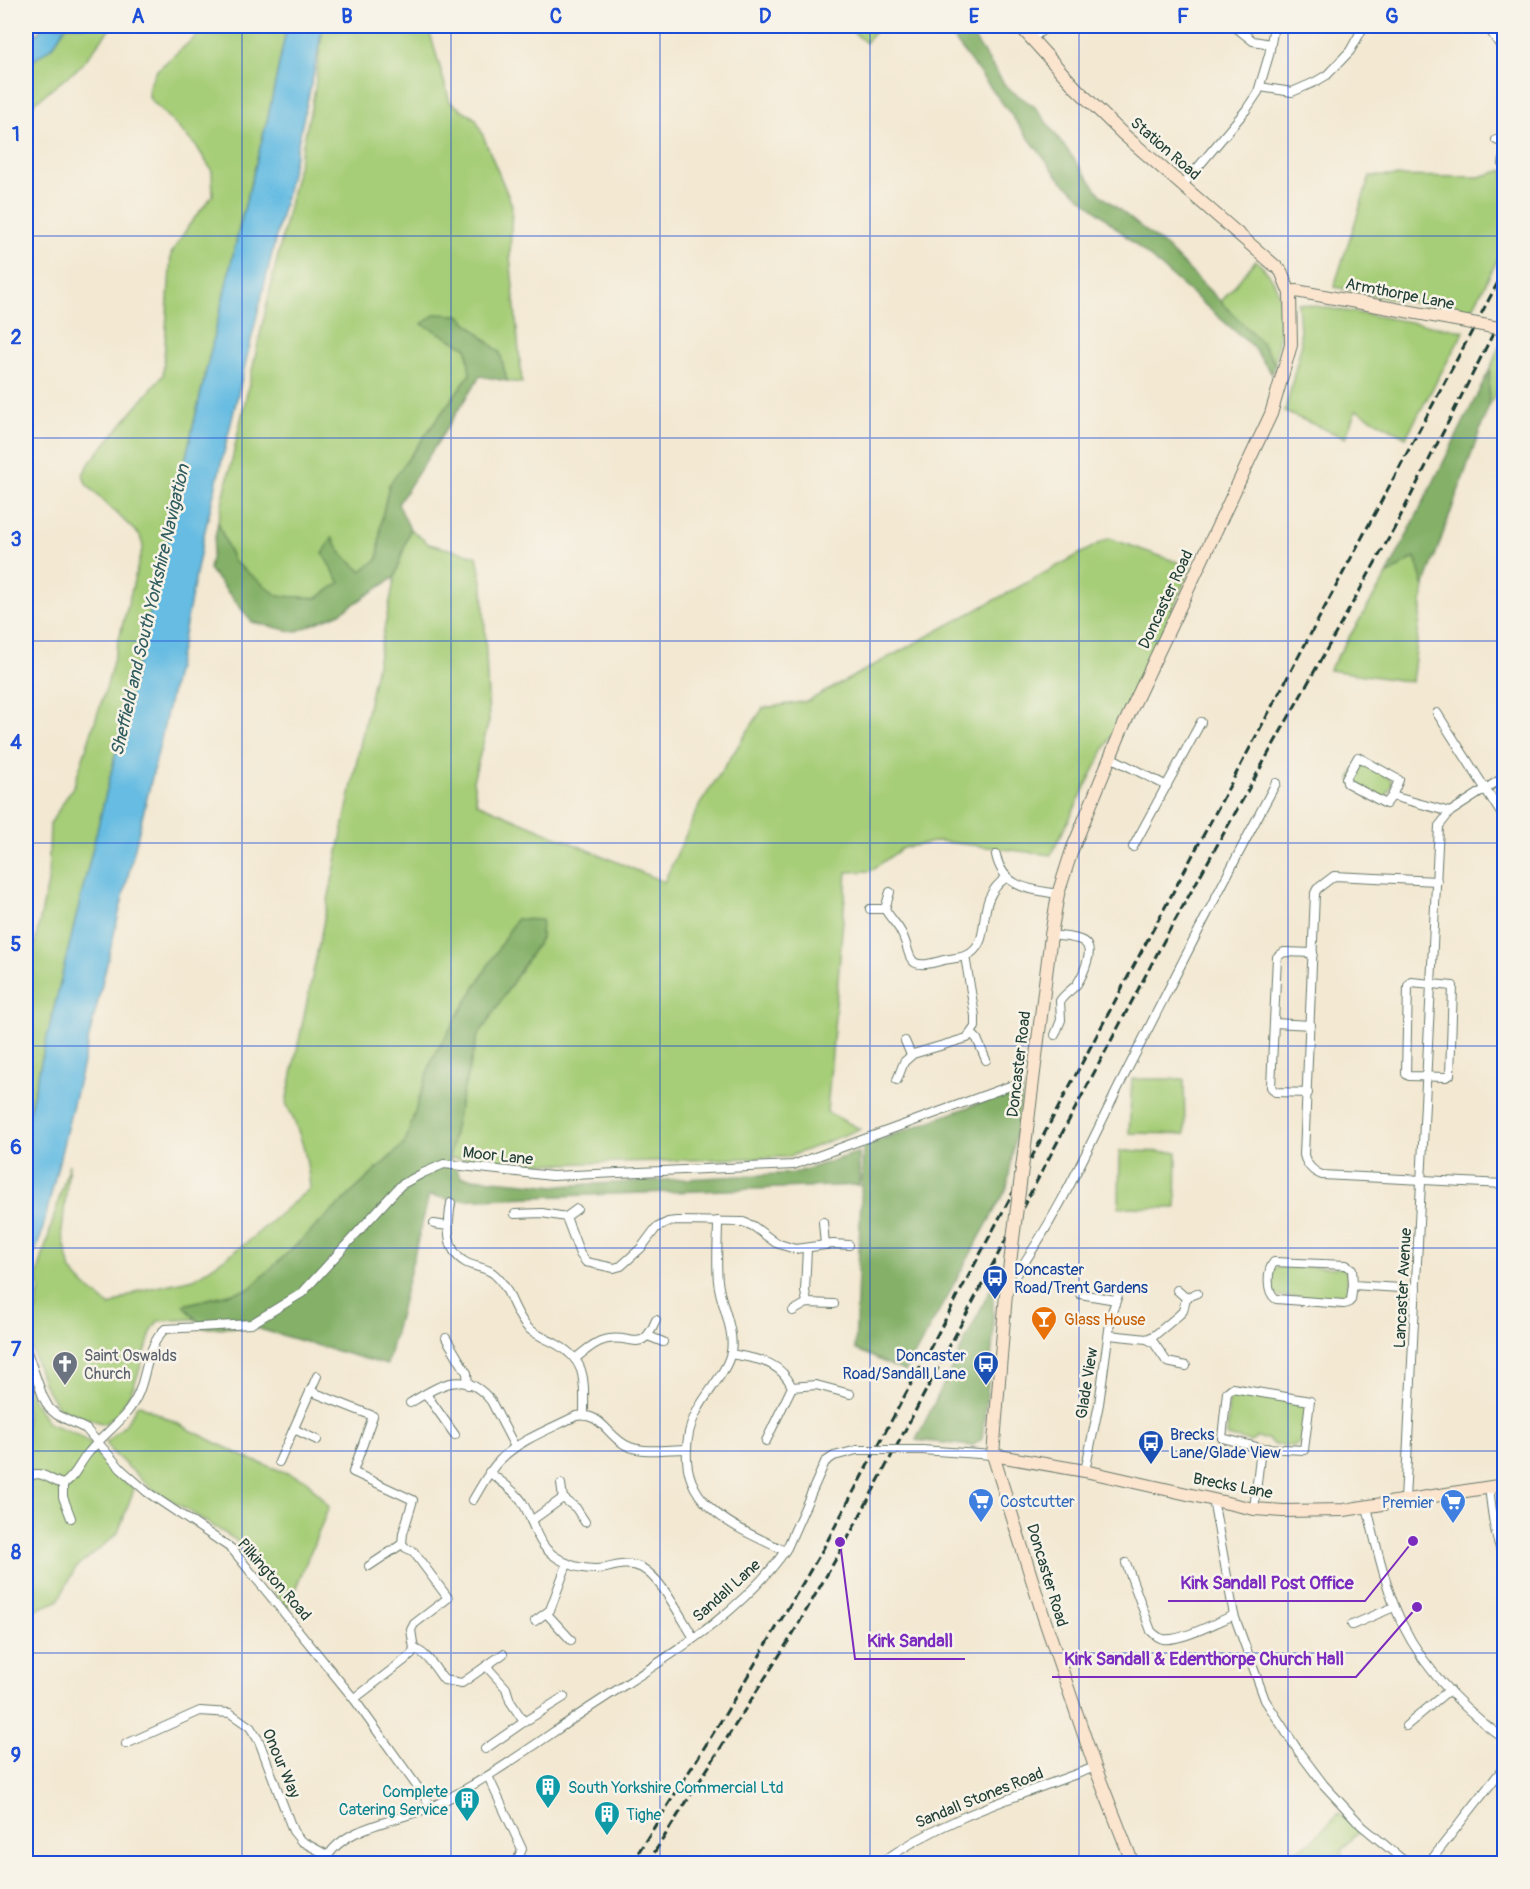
<svg xmlns="http://www.w3.org/2000/svg" width="1530" height="1889" viewBox="0 0 1530 1889" font-family="Pangolin,sans-serif">
<style>
.green{fill:#a6cd77;stroke:#628556;stroke-width:1.5}
.forest{fill:#84b068;stroke:#52764e;stroke-width:1.5}
.water{fill:#66bce2;stroke:#427c8b;stroke-width:1.5}
.lines{fill:none;stroke-linecap:round;stroke-linejoin:round}
.street-casing{stroke:#69796b;stroke-width:10}
.secondary-casing{stroke:#69796b;stroke-width:14}
.street{stroke:#fff;stroke-width:8}
.secondary{stroke:#fce5cf;stroke-width:12}
.rail{stroke:#1f3d34;stroke-width:3;stroke-dasharray:9 4.5;stroke-linecap:butt}
.street-bridge-casing{stroke:#69796b;stroke-width:10;stroke-linecap:butt}
.secondary-bridge-casing{stroke:#69796b;stroke-width:14;stroke-linecap:butt}
.street-bridge{stroke:#fff;stroke-width:8}
.secondary-bridge{stroke:#fce5cf;stroke-width:12}
.grid{fill:none;stroke:#1d4ed8;stroke-width:1.5;stroke-opacity:0.55}
.labels{text-anchor:middle;stroke-width:5;stroke-linejoin:round;paint-order:stroke}
.street-label{font-size:16px;fill:#1f3d34;stroke:#f7f3e8}
.transit-label{font-size:16px;fill:#164399;stroke:#f7f3e8;text-anchor:start}
.food-label{font-size:16px;fill:#c56008;stroke:#f7f3e8;text-anchor:start}
.worship-label{font-size:16px;fill:#5b616d;stroke:#f7f3e8;text-anchor:start}
.shop-label{font-size:16px;fill:#366cbe;stroke:#f7f3e8;text-anchor:start}
.culture-label{font-size:16px;fill:#0d838f;stroke:#f7f3e8;text-anchor:start}
.water-label{font-size:18px;font-style:italic;fill:#315d60;stroke:#f7f3e8}
.leader{fill:none;stroke:#7b2cbf;stroke-width:2}
.callout-dot{fill:#7b2cbf;stroke:#f7f3e8;stroke-width:2}
.callout-label{font-size:18px;text-anchor:middle;font-weight:bold;fill:#7b2cbf;stroke:#f7f3e8;stroke-width:5;stroke-linejoin:round;paint-order:stroke}
.neatline{fill:none;stroke:#1d4ed8;stroke-width:2}
.grid-label{font-size:20px;text-anchor:middle;font-weight:bold;fill:#1d4ed8}
</style>
<rect width="100%" height="100%" fill="#f7f3e8"/>
<filter id="ink" filterUnits="userSpaceOnUse"><feTurbulence type="fractalNoise" baseFrequency=".0167" numOctaves="2"/><feDisplacementMap in="SourceGraphic" scale="12" xChannelSelector="R" yChannelSelector="G"/><feConvolveMatrix kernelMatrix="1 2 1 2 8 2 1 2 1" color-interpolation-filters="sRGB"/></filter>
<filter id="wash" filterUnits="userSpaceOnUse"><feTurbulence type="fractalNoise" baseFrequency=".008" numOctaves="4" result="noise"/><feDisplacementMap in="SourceGraphic" scale="24" xChannelSelector="R" yChannelSelector="G"/><feGaussianBlur stdDeviation="1.35" result="paint"/><feColorMatrix in="noise" values="0 0 0 0 0 0 0 0 0 0 0 0 0 0 0 0 0 1.4 0 .05"/><feComposite in="paint" operator="in"/></filter>
<g filter="url(#wash)">
<rect width="100%" height="100%" fill="#f3e8d2"/>
<g class="green">
<polygon points="66,26 112,26 81,66 33,104 26,108 26,66 53,46"/>
<polygon points="208,26 287,26 268,117 241,221 147,624 26,1124 26,984 48,883 50,824 74,785 107,685 143,546 140,536 86,484 83,474 91,461 163,375 171,254 189,225 213,195 212,171 197,147 149,98 149,86 156,71"/>
<polygon points="323,26 428,26 450,102 476,119 512,205 510,255 522,383 507,381 500,353 459,315 423,323 467,348 470,374 389,485 381,522 378,559 361,571 343,555 333,539 323,554 341,583 317,598 278,596 233,561 218,522 314,95"/>
<polygon points="846,26 879,26 866,43"/>
<polygon points="1504,170 1504,247 1470,314 1334,287 1370,176 1479,177"/>
<path d="M 1256,260 C 1262,267 1270,274 1274,282 C 1287,307 1278,338 1275,364 L 1262,343 L 1220,303 Z"/>
<polygon points="1298,303 1464,331 1406,437 1356,410 1345,438 1285,412 1301,346"/>
<polygon points="1504,335 1504,377 1488,408 1490,369"/>
<path d="M 410,529 L 429,544 L 477,556 L 483,587 L 489,721 L 473,781 L 477,803 L 664,882 L 700,804 L 763,708 L 808,701 L 1109,538 L 1191,567 L 1158,643 L 1051,855 L 939,841 L 903,848 L 870,871 L 847,872 L 827,1112 L 860,1129 L 788,1157 L 557,1164 L 449,1158 L 459,1107 L 477,1038 L 541,938 L 432,1059 L 405,1143 L 249,1289 L 184,1305 L 195,1319 L 158,1321 L 152,1330 C 141,1362 134,1406 104,1424 L 58,1408 L 43,1383 L 30,1344 L 39,1292 L 37,1276 L 69,1164 L 62,1232 L 71,1271 L 84,1285 L 110,1306 L 138,1291 L 194,1279 L 245,1244 L 310,1188 C 307,1154 301,1134 286,1103 L 395,577 Z"/>
<polygon points="1415,556 1424,587 1412,682 1329,670 1387,575"/>
<polygon points="1363,762 1391,779 1392,784 1386,796 1382,798 1351,781 1350,778 1359,763"/>
<polygon points="1132,1079 1184,1079 1185,1134 1129,1133"/>
<polygon points="1120,1151 1177,1152 1176,1208 1119,1207"/>
<polygon points="1280,1265 1343,1268 1348,1274 1347,1294 1340,1300 1278,1296 1272,1292 1273,1269"/>
<polygon points="26,1379 33,1400 48,1423 74,1433 91,1443 107,1467 134,1489 118,1533 75,1569 58,1601 26,1614"/>
<polygon points="1237,1392 1302,1401 1306,1406 1302,1441 1295,1446 1274,1445 1268,1439 1256,1438 1251,1442 1227,1436 1229,1396"/>
<polygon points="138,1404 249,1459 306,1480 329,1507 287,1609 236,1540 151,1488 111,1451 106,1442 126,1424"/>
<polygon points="1339,1813 1359,1831 1342,1850 1345,1863 1275,1863 1311,1842"/>
</g>
<g class="forest">
<polygon points="944,26 966,26 1006,87 1035,107 1101,195 1166,247 1262,343 1275,364 1272,374 1252,346 1059,178"/>
<polygon points="435,314 459,315 500,353 507,381 480,376 398,504 410,529 395,577 340,613 295,632 252,622 209,569 218,522 233,561 278,596 317,598 340,583 323,554 332,538 343,555 361,571 378,559 381,522 389,485 470,374 467,348 422,324"/>
<polygon points="1490,369 1488,408 1424,587 1415,557 1387,575"/>
<polygon points="516,919 542,920 541,938 477,1038 459,1107 449,1158 461,1177 556,1186 795,1173 859,1152 859,1185 453,1200 429,1195 387,1365 252,1327 203,1328 184,1305 249,1289 405,1143 432,1059"/>
<polygon points="1023,1087 1007,1188 905,1372 855,1349 863,1146"/>
<polygon points="993,1284 993,1339 982,1439 972,1446 916,1440"/>
</g>
<g class="water">
<polygon points="44,26 66,26 53,46 26,66 26,45"/>
<polygon points="287,26 322,26 317,58 288,187 203,539 182,644 159,748 41,1236 26,1274 26,1124 147,624 241,221 268,117"/>
</g>
</g>
<g filter="url(#ink)">
<g class="lines">
<defs>
<g id="street">
<polyline points="1234,26 1253,41 1271,44"/>
<polyline points="1487,26 1504,51"/>
<polyline points="1031,39 1048,26"/>
<polyline points="1260,87 1292,92 1315,82 1327,75 1350,51 1364,26"/>
<polyline points="1496,140 1504,143"/>
<polyline points="1503,164 1504,158"/>
<polyline points="1183,185 1246,110 1258,92 1269,55 1274,26"/>
<polyline points="1437,713 1504,818"/>
<polyline points="1110,757 1167,786"/>
<polyline points="1392,796 1399,780 1358,757 1346,778 1347,783 1386,804 1392,796 1450,812"/>
<polyline points="1133,847 1201,722"/>
<path d="M 996,855 C 1003,888 1029,889 1058,894"/>
<path d="M 1437,881 L 1334,876 L 1317,889 L 1315,893 L 1304,1155 C 1306,1164 1313,1172 1322,1175 L 1504,1184"/>
<polyline points="870,909 885,909 890,892"/>
<path d="M 885,909 C 890,918 897,924 901,932 C 913,954 903,972 940,961 C 950,958 963,959 971,953 C 994,936 972,901 1007,877"/>
<path d="M 1051,935 C 1070,938 1096,935 1087,962 C 1085,969 1081,978 1077,984 C 1072,990 1064,994 1060,1001 L 1061,1020 L 1055,1035"/>
<polygon points="1411,982 1453,986 1450,1075 1446,1077 1409,1076 1406,1074 1408,986"/>
<polyline points="1274,1023 1311,1025"/>
<polyline points="972,1034 977,1039 986,1060"/>
<polyline points="905,1041 911,1055"/>
<polyline points="897,1080 904,1062 913,1054 967,1038 975,1027 975,1016 965,956"/>
<polyline points="1308,1093 1275,1092 1271,1087 1277,957 1284,952 1313,953"/>
<path d="M 451,1203 C 448,1222 444,1250 465,1262 C 473,1267 486,1267 494,1274 C 511,1288 513,1313 528,1328 C 536,1335 547,1339 556,1344 C 588,1361 584,1382 584,1414"/>
<polyline points="515,1214 542,1213 566,1217 577,1209"/>
<polyline points="566,1217 580,1254 586,1262 614,1268 621,1266 641,1248 656,1228 668,1222 677,1221 743,1222 753,1226 776,1243 795,1249 833,1244 849,1245"/>
<path d="M 718,1221 C 718,1241 716,1261 718,1281 C 720,1304 735,1328 731,1352 C 727,1372 706,1393 697,1411 C 689,1426 686,1444 687,1460 C 690,1512 745,1531 785,1551"/>
<polyline points="823,1222 825,1245"/>
<polyline points="434,1224 448,1226"/>
<polyline points="807,1248 805,1291 807,1303"/>
<path d="M 1009,1284 C 1054,1224 1086,1153 1119,1086 C 1171,985 1222,883 1276,783"/>
<path d="M 1353,1285 L 1352,1269 L 1346,1265 L 1274,1262 C 1267,1270 1266,1292 1276,1299 L 1344,1304 L 1348,1303 L 1351,1300 L 1353,1285 L 1416,1289"/>
<polyline points="1177,1290 1186,1298 1197,1293"/>
<polyline points="1080,1294 1116,1300"/>
<polyline points="26,1295 27,1290"/>
<polyline points="793,1311 807,1303 834,1304"/>
<polyline points="1109,1335 1147,1339 1155,1335 1179,1315 1183,1311 1186,1298"/>
<polyline points="648,1336 663,1342"/>
<polyline points="446,1338 467,1373 468,1385"/>
<polyline points="1147,1339 1154,1343 1167,1362 1186,1366"/>
<polyline points="26,1349 43,1397 49,1408 57,1415 86,1429 121,1469 147,1492 232,1549 354,1699 432,1807"/>
<path d="M 731,1354 C 756,1359 780,1360 792,1387 L 766,1441"/>
<path d="M 576,1358 C 584,1352 594,1342 604,1340 C 631,1332 641,1357 656,1320"/>
<polyline points="792,1387 816,1385 850,1394"/>
<polyline points="310,1391 373,1416 353,1472 413,1500 403,1533 402,1544 369,1566"/>
<polyline points="426,1394 455,1435"/>
<path d="M 410,1403 C 438,1386 465,1367 491,1401 L 515,1447"/>
<polyline points="294,1429 317,1440"/>
<polyline points="922,1450 993,1455"/>
<polyline points="279,1462 317,1376"/>
<polyline points="1085,1471 1099,1404 1111,1315 1118,1295"/>
<path d="M 489,1472 C 500,1481 513,1489 521,1500 C 533,1518 535,1542 553,1555 C 568,1566 587,1571 606,1568 C 618,1565 630,1562 642,1568 C 662,1579 681,1618 694,1638"/>
<path d="M 26,1478 C 41,1468 48,1480 63,1484"/>
<path d="M 63,1484 C 75,1478 80,1462 89,1452 C 106,1431 128,1419 139,1392 C 147,1372 148,1344 165,1329 L 251,1324 L 302,1293 L 401,1185 L 423,1173 L 444,1164 L 552,1176 L 793,1165 L 1010,1086"/>
<polyline points="63,1484 63,1497 71,1518"/>
<polyline points="561,1484 563,1498 576,1508 585,1522"/>
<path d="M 1489,1487 C 1492,1511 1494,1536 1504,1558"/>
<polyline points="1213,1499 1234,1615 1265,1700 1299,1752 1324,1785 1362,1826 1408,1864"/>
<path d="M 473,1500 C 481,1487 488,1472 499,1461 C 519,1440 550,1429 576,1416 C 602,1411 608,1439 630,1447 C 646,1453 669,1449 686,1449"/>
<polyline points="1405,1500 1439,826 1450,812 1504,777"/>
<path d="M 1367,1507 C 1375,1540 1382,1574 1394,1605 C 1415,1660 1458,1705 1504,1739"/>
<polyline points="1254,1509 1261,1448 1222,1438 1227,1392 1232,1388 1310,1401 1304,1450 1261,1448"/>
<polyline points="531,1521 563,1498"/>
<polyline points="402,1544 406,1548 413,1551 448,1598 414,1624 411,1630 414,1649"/>
<path d="M 1126,1563 L 1151,1631 C 1155,1635 1158,1638 1163,1639 C 1180,1642 1217,1622 1234,1615"/>
<polyline points="547,1614 571,1640"/>
<polyline points="535,1621 550,1610 567,1564"/>
<polyline points="1352,1625 1394,1607"/>
<path d="M 414,1649 C 427,1652 436,1670 444,1680 L 462,1683 L 503,1654"/>
<polyline points="354,1699 411,1655 414,1649"/>
<polyline points="524,1722 564,1697"/>
<polyline points="1406,1726 1449,1690"/>
<polyline points="126,1744 200,1711 230,1713 250,1727 259,1741 293,1831 301,1841 327,1855"/>
<polyline points="485,1749 524,1722 510,1701 506,1688 486,1666"/>
<polyline points="488,1776 522,1849 516,1864"/>
<path d="M 324,1864 C 339,1825 399,1822 433,1806 C 486,1781 534,1745 583,1712 C 653,1665 739,1619 787,1548 L 825,1462 L 834,1456 L 857,1450"/>
<path d="M 879,1864 C 944,1817 1022,1795 1095,1767"/>
<polyline points="1428,1864 1504,1767"/>
</g>
<g id="secondary">
<polyline points="1020,26 1076,88 1123,134 1281,271 1290,293 1291,345 1271,414 1121,731 1072,850 1058,894 1051,935 1027,1129"/>
<polyline points="1290,293 1296,291 1450,319"/>
<polyline points="1006,1294 993,1455 1044,1618 1095,1767 1133,1864"/>
<polyline points="993,1455 1085,1471 1254,1509 1283,1511 1344,1510 1504,1485"/>
</g>
</defs>
<use href="#street" class="street-casing"/>
<use href="#secondary" class="secondary-casing"/>
<use href="#street" class="street"/>
<use href="#secondary" class="secondary"/>
<g class="rail">
<polyline points="631,1864 724,1716 823,1549 1504,271"/>
<polyline points="647,1864 791,1637 848,1538 1168,933 1394,529 1504,312"/>
</g>
<defs>
<polyline id="street-bridge" points="857,1450 922,1450"/>
<g id="secondary-bridge">
<polyline points="1450,319 1504,329"/>
<polyline points="1006,1294 1027,1129"/>
</g>
</defs>
<use href="#street-bridge" class="street-bridge-casing"/>
<use href="#secondary-bridge" class="secondary-bridge-casing"/>
<use href="#street-bridge" class="street-bridge"/>
<use href="#secondary-bridge" class="secondary-bridge"/>
</g>
</g>
<path class="grid" d="M 242,26 L 242,1864M 451,26 L 451,1864M 660,26 L 660,1864M 870,26 L 870,1864M 1079,26 L 1079,1864M 1288,26 L 1288,1864M 26,236 L 1504,236M 26,438 L 1504,438M 26,641 L 1504,641M 26,843 L 1504,843M 26,1046 L 1504,1046M 26,1248 L 1504,1248M 26,1451 L 1504,1451M 26,1653 L 1504,1653"/>
<defs>
<symbol id="bus-pin" viewBox="-11 -11 22 30"><path d="M0 17L-7.5 6A9.5 9.5 0 1 1 7.5 6Z" fill="#1a4fb4" stroke="#f7f3e8"/><path d="M-5-6H5V4H4V6H2V4H-2V6H-4V4H-5ZM-3.5-4V0h7V-4ZM-3.5 1.2v1.5H-2V1.2ZM2 1.2v1.5H3.5V1.2Z" fill="#fff"/></symbol>
<symbol id="bar-pin" viewBox="-11 -11 22 30"><path d="M0 17L-7.5 6A9.5 9.5 0 1 1 7.5 6Z" fill="#e8710a" stroke="#f7f3e8"/><path d="M-6-5H6L.8 .8V4.5H3.5V6h-7V4.5H-.8V.8Z" fill="#fff"/></symbol>
<symbol id="church-pin" viewBox="-11 -11 22 30"><path d="M0 17L-7.5 6A9.5 9.5 0 1 1 7.5 6Z" fill="#6b7280" stroke="#f7f3e8"/><path d="M-1.2-6h2.4v3.5h3.3v2.4h-3.3V6h-2.4V-.1h-3.3v-2.4h3.3Z" fill="#fff"/></symbol>
<symbol id="supermarket-pin" viewBox="-11 -11 22 30"><path d="M0 17L-7.5 6A9.5 9.5 0 1 1 7.5 6Z" fill="#3f7fe0" stroke="#f7f3e8"/><path d="M-6-5.5h2.5l.6 2H6L4.5 2H-2.5L-4.4-4H-6ZM-1.5 3.2a1.3 1.3 0 1 0 .1 0ZM3 3.2a1.3 1.3 0 1 0 .1 0Z" fill="#fff"/></symbol>
<symbol id="building-pin" viewBox="-11 -11 22 30"><path d="M0 17L-7.5 6A9.5 9.5 0 1 1 7.5 6Z" fill="#0f9aa8" stroke="#f7f3e8"/><path d="M-4-6H4V6H1V3H-1V6H-4ZM-2.5-4.3h1.7v1.8h-1.7ZM.8-4.3h1.7v1.8H.8ZM-2.5-1h1.7V.8h-1.7ZM.8-1h1.7V.8H.8Z" fill="#fff"/></symbol>
</defs>
<g fill-rule="evenodd">
<use href="#bus-pin" x="980" y="1263" width="30" height="40"/>
<use href="#bar-pin" x="1029" y="1304" width="30" height="40"/>
<use href="#church-pin" x="50" y="1349" width="30" height="40"/>
<use href="#bus-pin" x="971" y="1349" width="30" height="40"/>
<use href="#bus-pin" x="1136" y="1428" width="30" height="40"/>
<use href="#supermarket-pin" x="966" y="1486" width="30" height="40"/>
<use href="#supermarket-pin" x="1438" y="1487" width="30" height="40"/>
<use href="#building-pin" x="533" y="1772" width="30" height="40"/>
<use href="#building-pin" x="452" y="1785" width="30" height="40"/>
<use href="#building-pin" x="592" y="1799" width="30" height="40"/>
</g>
<g class="labels">
<g class="street-label">
<text transform="translate(1166 148) rotate(41)" y="6">Station Road</text>
<text transform="translate(1400 293) rotate(11)" y="6">Armthorpe Lane</text>
<text transform="translate(1165 599) rotate(-65)" y="6">Doncaster Road</text>
<text transform="translate(1018 1064) rotate(-83)" y="6">Doncaster Road</text>
<text transform="translate(498 1155) rotate(6)" y="6">Moor Lane</text>
<text transform="translate(1402 1288) rotate(-87)" y="6">Lancaster Avenue</text>
<text transform="translate(1086 1383) rotate(-81)" y="6">Glade View</text>
<text transform="translate(1233 1485) rotate(11)" y="6">Brecks Lane</text>
<text transform="translate(1048 1575) rotate(73)" y="6">Doncaster Road</text>
<text transform="translate(275 1579) rotate(49)" y="6">Pilkington Road</text>
<text transform="translate(726 1590) rotate(-42)" y="6">Sandall Lane</text>
<text transform="translate(282 1763) rotate(67)" y="6">Onour Way</text>
<text transform="translate(979 1797) rotate(-22)" y="6">Sandall Stones Road</text>
</g>
<g class="transit-label">
<text x="1014" y="1275">Doncaster<tspan x="1014" dy="18">Road/Trent Gardens</tspan></text>
<text x="966" y="1361" text-anchor="end">Doncaster<tspan x="966" dy="18">Road/Sandall Lane</tspan></text>
<text x="1170" y="1440">Brecks<tspan x="1170" dy="18">Lane/Glade View</tspan></text>
</g>
<g class="food-label">
<text x="1064" y="1325">Glass House</text>
</g>
<g class="worship-label">
<text x="84" y="1361">Saint Oswalds<tspan x="84" dy="18">Church</tspan></text>
</g>
<g class="shop-label">
<text x="1000" y="1507">Costcutter</text>
<text x="1434" y="1508" text-anchor="end">Premier</text>
</g>
<g class="culture-label">
<text x="568" y="1793">South Yorkshire Commercial Ltd</text>
<text x="448" y="1797" text-anchor="end">Complete<tspan x="448" dy="18">Catering Service</tspan></text>
<text x="626" y="1820">Tighe</text>
</g>
<g class="water-label">
<text transform="translate(150 610) rotate(-77)" y="6">Sheffield and South Yorkshire Navigation</text>
</g>
</g>
<path class="leader" d="M1413 1541L1365 1601H1168M840 1542L855 1659H965M1417 1607L1356 1677H1052"/>
<g class="callout-dot">
<circle cx="1413" cy="1541" r="6"/>
<circle cx="840" cy="1542" r="6"/>
<circle cx="1417" cy="1607" r="6"/>
</g>
<g class="callout-label">
<text x="1267" y="1589">Kirk Sandall Post Office</text>
<text x="910" y="1647">Kirk Sandall</text>
<text x="1204" y="1665">Kirk Sandall &amp; Edenthorpe Church Hall</text>
</g>
<rect width="1530" height="1889" fill="none" stroke="#f7f3e8" stroke-width="66"/>
<rect x="33" y="33" width="1464" height="1823" class="neatline"/>
<g class="grid-label">
<text x="138" y="23">A</text>
<text x="347" y="23">B</text>
<text x="556" y="23">C</text>
<text x="765" y="23">D</text>
<text x="974" y="23">E</text>
<text x="1183" y="23">F</text>
<text x="1392" y="23">G</text>
<text x="16" y="141">1</text>
<text x="16" y="344">2</text>
<text x="16" y="546">3</text>
<text x="16" y="749">4</text>
<text x="16" y="951">5</text>
<text x="16" y="1154">6</text>
<text x="16" y="1356">7</text>
<text x="16" y="1559">8</text>
<text x="16" y="1762">9</text>
</g>
</svg>
